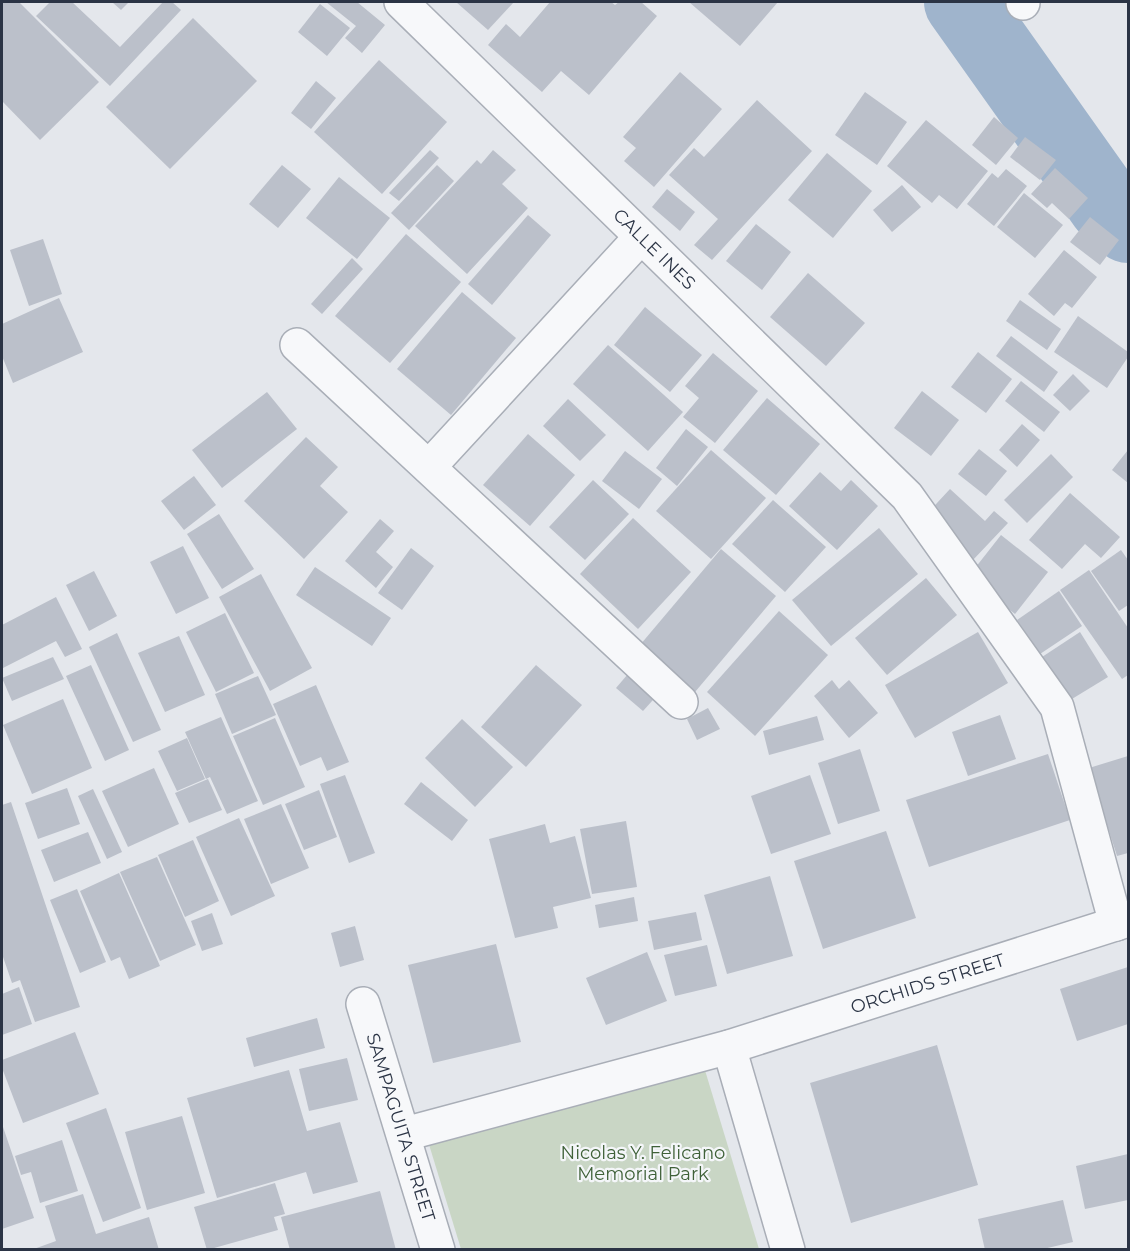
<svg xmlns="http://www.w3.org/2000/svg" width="1130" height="1251" viewBox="0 0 1130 1251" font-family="Montserrat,sans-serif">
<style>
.green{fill:#c9d6c5}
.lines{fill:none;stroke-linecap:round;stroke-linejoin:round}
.river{stroke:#9fb4cc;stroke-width:76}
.building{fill:#bbc0ca}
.minor-casing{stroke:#a9aeb7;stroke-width:36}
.minor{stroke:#f7f8fa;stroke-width:33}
.labels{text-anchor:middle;stroke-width:4.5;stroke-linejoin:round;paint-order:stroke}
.street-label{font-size:18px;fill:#2b3445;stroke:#f4f6f9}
.park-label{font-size:18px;fill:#3f6138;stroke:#f4f6f9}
</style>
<rect width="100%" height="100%" fill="#e4e7ec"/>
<polygon class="green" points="701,1057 759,1249 461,1249 427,1138"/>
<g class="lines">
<polyline class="river" points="962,2 1106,205 1128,225"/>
</g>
<g class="building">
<polygon points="2,2 19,2 99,82 40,140 2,101"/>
<polygon points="50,2 72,2 120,47 163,2 172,2 181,10 110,86 36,16"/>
<polygon points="112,2 129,2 121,10"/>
<polygon points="326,2 357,2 385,25 362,53 345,38 356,26"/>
<polygon points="456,2 514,2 488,30"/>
<polygon points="550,2 611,2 615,5 619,2 641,2 657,16 589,95 561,71 542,92 488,45 506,24 520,37"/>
<polygon points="689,2 778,2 740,46"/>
<polygon points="320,4 350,28 327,56 298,32"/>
<polygon points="193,18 257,81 170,169 106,107"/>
<polygon points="379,60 447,122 382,194 314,132"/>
<polygon points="680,72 722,109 654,187 624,161 636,148 623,137"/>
<polygon points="316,81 336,98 311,129 291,113"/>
<polygon points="865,92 907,122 877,165 835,135"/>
<polygon points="757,100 812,151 712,260 694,245 718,219 669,175 694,148 704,157"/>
<polygon points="994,117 1018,138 996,165 972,145"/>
<polygon points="926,120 988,171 957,209 939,195 932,203 887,166"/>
<polygon points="1025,137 1056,160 1040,180 1010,157"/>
<polygon points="430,150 439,158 399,201 389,193"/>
<polygon points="493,150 516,170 502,184 528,208 467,274 415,226 477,160 481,164"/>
<polygon points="827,153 872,191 833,238 788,200"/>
<polygon points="282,165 311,189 278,228 249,204"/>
<polygon points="437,165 454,181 409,230 391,213"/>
<polygon points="1055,168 1088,198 1069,219 1052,203 1047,208 1031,194"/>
<polygon points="1006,169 1027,186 994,226 967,204 992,173 998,178"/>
<polygon points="339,177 390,218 357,259 306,218"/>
<polygon points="902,185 921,207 892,232 873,210"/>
<polygon points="667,189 695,212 680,231 652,207"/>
<polygon points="1024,193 1063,225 1035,258 997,227"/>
<polygon points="528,215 551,235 492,305 468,284"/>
<polygon points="1090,217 1119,240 1100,265 1070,242"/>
<polygon points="756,224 791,252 762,290 726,261"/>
<polygon points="406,234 461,282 390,363 335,316"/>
<polygon points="43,239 62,294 29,306 10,250"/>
<polygon points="1064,250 1097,277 1072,308 1065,303 1054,316 1028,294"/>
<polygon points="352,258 363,269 322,314 311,304"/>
<polygon points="808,273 865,323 826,366 770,317"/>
<polygon points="462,292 516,338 451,415 397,369"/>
<polygon points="59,298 83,352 13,383 2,356 2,324"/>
<polygon points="1020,300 1061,329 1047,350 1006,321"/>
<polygon points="645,307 702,355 670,392 614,345"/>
<polygon points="1078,316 1128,352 1128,357 1107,388 1054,352"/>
<polygon points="1011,336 1058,372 1044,392 996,356"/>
<polygon points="608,345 683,412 648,451 573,384"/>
<polygon points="978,352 1012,379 986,413 951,387"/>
<polygon points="713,353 758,391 715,443 683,417 699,398 685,386"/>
<polygon points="1073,374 1090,391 1070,411 1053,395"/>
<polygon points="1021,381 1060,412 1044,432 1005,401"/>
<polygon points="922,391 959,420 931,456 894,428"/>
<polygon points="267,392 297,429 222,488 192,450"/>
<polygon points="767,398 820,444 776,495 723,450"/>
<polygon points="568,399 606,435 580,461 543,426"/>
<polygon points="1022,424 1040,440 1017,467 999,450"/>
<polygon points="686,429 708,447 677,486 656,468"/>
<polygon points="528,434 575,475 530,526 483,485"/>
<polygon points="306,437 338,467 320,486 348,512 304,559 244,501"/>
<polygon points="979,449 1007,471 986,496 958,474"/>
<polygon points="711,450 766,498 711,559 656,511"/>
<polygon points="1128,450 1128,483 1112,470"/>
<polygon points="625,451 662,479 639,509 602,481"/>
<polygon points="1051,454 1073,477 1027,523 1004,500"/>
<polygon points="820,472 841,491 851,480 878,506 837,550 789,506"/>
<polygon points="194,476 216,505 184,530 161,501"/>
<polygon points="593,480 629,514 585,560 549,527"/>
<polygon points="950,489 985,521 994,511 1008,523 972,561 924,517"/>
<polygon points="1070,493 1120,537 1101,558 1085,544 1062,569 1029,540"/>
<polygon points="773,500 826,547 785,592 732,544"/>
<polygon points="219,514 254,569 222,589 187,534"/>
<polygon points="633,518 691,572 638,629 580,574"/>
<polygon points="380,519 394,531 376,552 393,567 376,588 345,561"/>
<polygon points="879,528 918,574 831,646 792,600"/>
<polygon points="1001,535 1048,572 1015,614 968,577"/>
<polygon points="183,546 209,598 176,614 150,562"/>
<polygon points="411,548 434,566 402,610 378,593"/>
<polygon points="721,549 776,596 695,692 640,645"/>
<polygon points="1121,550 1128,560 1128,605 1119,611 1091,571"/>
<polygon points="315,567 391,618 372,646 296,595"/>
<polygon points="1089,570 1128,628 1128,675 1122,679 1060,590"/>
<polygon points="94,571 117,616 89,631 66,585"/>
<polygon points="261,574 312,668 270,691 219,597"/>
<polygon points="926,578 957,615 887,675 855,638"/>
<polygon points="1059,591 1082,626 1040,654 1017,620"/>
<polygon points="56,597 82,649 65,657 56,641 3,668 2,625"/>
<polygon points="779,611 828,655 755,736 707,692"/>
<polygon points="225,613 254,673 216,692 186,632"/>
<polygon points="978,632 1008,683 915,738 885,685"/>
<polygon points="1080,632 1108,677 1067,702 1039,659"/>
<polygon points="117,633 161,730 133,742 89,647"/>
<polygon points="179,636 205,695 165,712 138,653"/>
<polygon points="53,657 64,679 12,701 2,678"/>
<polygon points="91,665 129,750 105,761 66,676"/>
<polygon points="536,665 582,705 526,767 481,727"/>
<polygon points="634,667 662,690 643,711 616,688"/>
<polygon points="258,676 276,715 232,734 215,694"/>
<polygon points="832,680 839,689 849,680 878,713 849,738 814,696"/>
<polygon points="316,685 349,762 327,771 321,757 300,766 273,704"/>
<polygon points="63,699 92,768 32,794 3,725"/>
<polygon points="708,708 720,729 697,740 687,719"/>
<polygon points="1000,715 1016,759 968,776 952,732"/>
<polygon points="817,716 824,740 769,755 763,731"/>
<polygon points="221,717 258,801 227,814 210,777 206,779 185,732"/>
<polygon points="275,718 305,787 263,805 233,736"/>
<polygon points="462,719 513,767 475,807 425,758"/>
<polygon points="187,738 205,779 177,791 158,751"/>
<polygon points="860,749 880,811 838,824 818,763"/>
<polygon points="1048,754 1070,820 929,867 906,800"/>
<polygon points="1128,756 1128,853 1117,856 1089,768"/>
<polygon points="154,768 179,824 128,847 102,791"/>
<polygon points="345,775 375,853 349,863 320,784"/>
<polygon points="810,775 831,834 771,854 751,796"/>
<polygon points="208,779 222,810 189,823 175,793"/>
<polygon points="421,782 468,820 452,841 404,804"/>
<polygon points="67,788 80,824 38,839 25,803"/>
<polygon points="93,789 122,852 107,859 78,796"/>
<polygon points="319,790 337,837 304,850 285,804"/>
<polygon points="11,802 80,1007 35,1022 20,980 12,983 2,954 2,805"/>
<polygon points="281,804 309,868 271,884 244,819"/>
<polygon points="239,818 275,896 231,916 196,837"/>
<polygon points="626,821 637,887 592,894 580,829"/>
<polygon points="545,824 550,843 575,836 591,898 553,907 558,928 515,938 489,839"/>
<polygon points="886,831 916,918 823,949 794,861"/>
<polygon points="88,832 101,863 54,882 41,850"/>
<polygon points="193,840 219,901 185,917 158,855"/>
<polygon points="157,857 196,945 160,961 120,872"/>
<polygon points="119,873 160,966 129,979 120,957 111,961 80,891"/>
<polygon points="770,876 793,956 727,974 704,895"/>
<polygon points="77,889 106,962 80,973 50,900"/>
<polygon points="634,897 638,921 599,928 595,905"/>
<polygon points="696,912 702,940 654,950 648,921"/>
<polygon points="212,913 223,944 202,951 191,921"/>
<polygon points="355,926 364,960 340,967 331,933"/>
<polygon points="496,944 521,1042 433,1063 408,965"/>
<polygon points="707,945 717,986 675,996 664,955"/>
<polygon points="647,952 667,1001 606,1025 586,978"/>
<polygon points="1128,967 1128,1024 1077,1041 1060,989"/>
<polygon points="19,987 32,1024 2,1035 2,994"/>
<polygon points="317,1018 325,1048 254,1067 246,1038"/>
<polygon points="75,1032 99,1094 23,1123 2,1068 2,1060"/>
<polygon points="937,1045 978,1185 851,1223 810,1083"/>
<polygon points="347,1058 358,1100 309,1111 299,1069"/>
<polygon points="289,1070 307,1131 340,1122 358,1182 313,1194 306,1172 217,1198 187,1098"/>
<polygon points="106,1108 141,1208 103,1222 66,1123"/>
<polygon points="182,1116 205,1193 147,1210 125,1132"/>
<polygon points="2,1124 34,1218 2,1229"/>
<polygon points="62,1140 78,1191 40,1203 31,1172 21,1175 15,1156"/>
<polygon points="1128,1154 1128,1200 1085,1209 1076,1166"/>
<polygon points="275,1183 285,1214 274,1217 278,1230 207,1250 194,1207"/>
<polygon points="380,1191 396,1250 290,1250 281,1217"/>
<polygon points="83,1194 96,1234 149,1217 159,1250 31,1250 56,1241 45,1206"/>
<polygon points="1063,1200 1073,1242 1039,1250 985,1250 978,1219"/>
</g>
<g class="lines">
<defs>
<g id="minor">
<path id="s1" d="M 401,2 L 907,496 L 1057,707 L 1116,924"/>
<polyline points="1023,3 1023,2"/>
<polyline points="297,345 681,702"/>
<polyline points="429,467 640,238"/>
<path id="s2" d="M 363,1004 L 438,1250"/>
<polyline points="729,1047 788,1250"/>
<path id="s3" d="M 405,1134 L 729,1047 L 1128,920"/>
</g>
</defs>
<use href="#minor" class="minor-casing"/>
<use href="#minor" class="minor"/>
</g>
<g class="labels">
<g class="street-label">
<text dy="6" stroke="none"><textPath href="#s1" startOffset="354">CALLE INES</textPath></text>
<text dy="6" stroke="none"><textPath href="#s3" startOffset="544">ORCHIDS STREET</textPath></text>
<text dy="6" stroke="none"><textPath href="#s2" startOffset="129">SAMPAGUITA STREET</textPath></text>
</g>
<g class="park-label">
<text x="643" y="1159">Nicolas Y. Felicano<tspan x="643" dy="21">Memorial Park</tspan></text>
</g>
</g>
<rect width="1130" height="1251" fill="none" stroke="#2b3445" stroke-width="6"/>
</svg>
